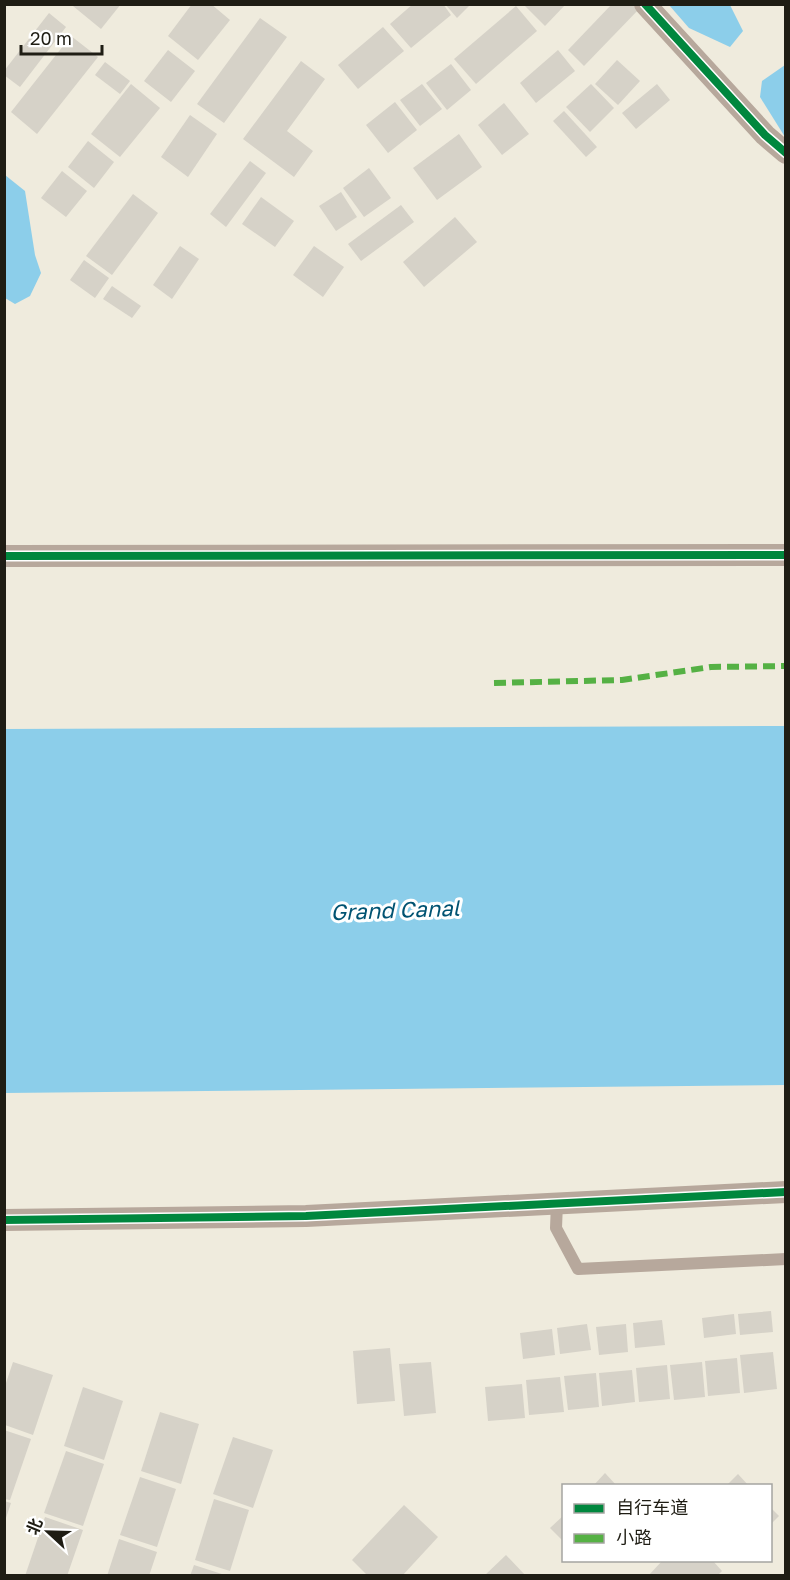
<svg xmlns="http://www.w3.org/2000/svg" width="790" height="1580" viewBox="0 0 790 1580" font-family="'Golos Text','Noto Sans SC',sans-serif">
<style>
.water{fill:#8cceea}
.building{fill:#d6d2c8}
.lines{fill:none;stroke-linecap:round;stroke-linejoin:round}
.service{stroke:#b7a89c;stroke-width:12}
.minor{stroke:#b7a89c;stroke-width:22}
.quiet{stroke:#55b144;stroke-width:6;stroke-dasharray:12 6;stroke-linecap:butt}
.cycleway-casing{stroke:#fff;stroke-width:11}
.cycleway{stroke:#00873e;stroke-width:8}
.labels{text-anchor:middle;stroke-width:6;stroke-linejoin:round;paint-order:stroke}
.water-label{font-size:22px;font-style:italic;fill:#005372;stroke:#fff}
</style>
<rect width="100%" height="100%" fill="#efebdd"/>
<g class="water">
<polygon points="669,5 730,5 743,31 730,47 689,28"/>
<polygon points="785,65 785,137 760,97 762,81"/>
<polygon points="5,175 25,191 35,255 41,273 30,296 15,304 5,298"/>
<polygon points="785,726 785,1085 5,1093 5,729"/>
</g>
<g class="building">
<polygon points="74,4 121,4 101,29 73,6"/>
<polygon points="192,4 211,4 230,20 198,60 168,36"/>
<polygon points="413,4 443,4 451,15 411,48 390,24"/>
<polygon points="445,4 471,4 457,18"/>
<polygon points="523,4 566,4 545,26"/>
<polygon points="612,4 637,4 641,7 584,66 568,50"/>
<polygon points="516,6 537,31 476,84 454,59"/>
<polygon points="49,13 66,27 20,87 4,75 4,71"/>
<polygon points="260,18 287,37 224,123 197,104"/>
<polygon points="383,27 404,51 358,89 338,65"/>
<polygon points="71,36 98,57 37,134 11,112"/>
<polygon points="168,50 195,71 171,102 144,81"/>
<polygon points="558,50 575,71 536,103 520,83"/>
<polygon points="617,60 640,81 618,105 595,84"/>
<polygon points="301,61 325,79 287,131 313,151 294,177 243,139"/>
<polygon points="105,62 130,81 120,94 95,75"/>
<polygon points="451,64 471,90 447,110 426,83"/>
<polygon points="131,84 160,108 120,157 91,134"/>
<polygon points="422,84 442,109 420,126 400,100"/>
<polygon points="591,84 614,108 590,132 566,107"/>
<polygon points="657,84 670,100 636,129 622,113"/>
<polygon points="395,102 417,130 388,153 366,125"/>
<polygon points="504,103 529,134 502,155 478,125"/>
<polygon points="564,111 597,147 586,157 553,121"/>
<polygon points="190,115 217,134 188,177 161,157"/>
<polygon points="459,134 482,167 437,200 413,168"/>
<polygon points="88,141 114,162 94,188 68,167"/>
<polygon points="250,161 266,173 226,227 210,214"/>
<polygon points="369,168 391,198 364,217 343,188"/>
<polygon points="62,171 87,191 66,217 41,198"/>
<polygon points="341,192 357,217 336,231 319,206"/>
<polygon points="133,194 158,213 112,275 86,256"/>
<polygon points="261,197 294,221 275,247 242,224"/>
<polygon points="401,205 414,222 361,261 348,244"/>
<polygon points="455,217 477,242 424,287 403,262"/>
<polygon points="180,246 199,259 172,299 153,285"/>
<polygon points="314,246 344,267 323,297 293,275"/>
<polygon points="84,260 109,278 95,298 70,280"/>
<polygon points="112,286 141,306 132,318 103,299"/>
<polygon points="771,1311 773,1332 740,1335 738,1314"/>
<polygon points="734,1314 736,1334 704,1338 702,1318"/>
<polygon points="662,1320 665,1345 635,1348 633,1323"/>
<polygon points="587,1324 591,1350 560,1354 557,1328"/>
<polygon points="626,1324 628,1352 599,1355 596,1327"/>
<polygon points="552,1329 555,1355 523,1359 520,1333"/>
<polygon points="390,1348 395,1401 357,1404 353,1351"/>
<polygon points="773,1352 777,1389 744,1393 740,1355"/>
<polygon points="737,1358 740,1393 708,1396 705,1361"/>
<polygon points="13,1362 53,1375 33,1435 5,1425 5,1386"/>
<polygon points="431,1362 436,1413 404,1416 399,1364"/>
<polygon points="702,1362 705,1397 674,1400 670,1365"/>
<polygon points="667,1365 670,1399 639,1402 636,1368"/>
<polygon points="632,1370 635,1402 602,1406 599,1373"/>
<polygon points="596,1373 599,1407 568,1410 564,1376"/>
<polygon points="560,1377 564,1412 529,1415 526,1380"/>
<polygon points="522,1384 525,1418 488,1421 485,1387"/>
<polygon points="83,1387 123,1401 104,1460 64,1446"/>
<polygon points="160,1412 199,1424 181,1484 141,1471"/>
<polygon points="4,1430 31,1439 10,1500 4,1499"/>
<polygon points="233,1437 273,1450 253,1508 213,1494"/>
<polygon points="66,1451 104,1464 83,1526 44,1513"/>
<polygon points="605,1473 617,1486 593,1486"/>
<polygon points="738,1474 749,1486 726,1486"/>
<polygon points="140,1477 176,1489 157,1547 120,1535"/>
<polygon points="214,1499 249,1510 230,1571 195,1560"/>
<polygon points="4,1501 11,1503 5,1521 4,1521"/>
<polygon points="404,1505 438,1537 402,1576 368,1576 352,1560"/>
<polygon points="770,1507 779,1516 770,1525"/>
<polygon points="564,1515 564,1542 550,1528"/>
<polygon points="45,1517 83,1530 67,1576 25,1576"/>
<polygon points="119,1539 157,1552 149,1576 107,1576"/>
<polygon points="506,1555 526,1576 484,1576"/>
<polygon points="663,1560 712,1560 722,1571 717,1576 648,1576"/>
<polygon points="194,1565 225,1575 225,1576 190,1576"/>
</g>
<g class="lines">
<polyline class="service" points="557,1203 556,1228 578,1269 786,1259"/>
<g class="minor">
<polyline points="645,4 765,135 786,153"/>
<polyline points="4,556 786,555"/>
<polyline points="4,1220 306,1216 786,1192"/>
</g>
<polyline class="quiet" points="494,683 622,680 711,667 786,666"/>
<defs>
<g id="cycleway">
<polyline points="645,4 765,135 786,153"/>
<polyline points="4,556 786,555"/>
<polyline points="4,1220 306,1216 786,1192"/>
</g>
</defs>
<use href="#cycleway" class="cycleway-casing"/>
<use href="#cycleway" class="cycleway"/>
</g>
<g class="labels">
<g class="water-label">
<text transform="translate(395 910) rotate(-2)" y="8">Grand Canal</text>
</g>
</g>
<rect width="790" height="1580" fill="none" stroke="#1f1d14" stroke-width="12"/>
<rect x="562" y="1484" width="210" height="78" fill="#ffffff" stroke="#a5a5a1" stroke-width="1.5"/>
<rect x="574" y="1504" width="30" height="9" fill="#00873e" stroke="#a5a5a1" stroke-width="1.5"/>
<text x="616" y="1514" font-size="18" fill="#1f1d14">自行车道</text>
<rect x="574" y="1534" width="30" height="9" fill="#55b144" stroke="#a5a5a1" stroke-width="1.5"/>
<text x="616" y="1544" font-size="18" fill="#1f1d14">小路</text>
<g transform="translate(48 1532) rotate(292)" stroke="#ffffff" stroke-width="4.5" paint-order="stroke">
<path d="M0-4.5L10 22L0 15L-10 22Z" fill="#1f1d14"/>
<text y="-9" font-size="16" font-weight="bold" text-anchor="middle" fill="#1f1d14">北</text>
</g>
<path d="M21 45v9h81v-9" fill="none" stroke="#1f1d14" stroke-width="3"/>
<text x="30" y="45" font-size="18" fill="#1f1d14" stroke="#ffffff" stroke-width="4.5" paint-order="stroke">20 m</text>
</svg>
